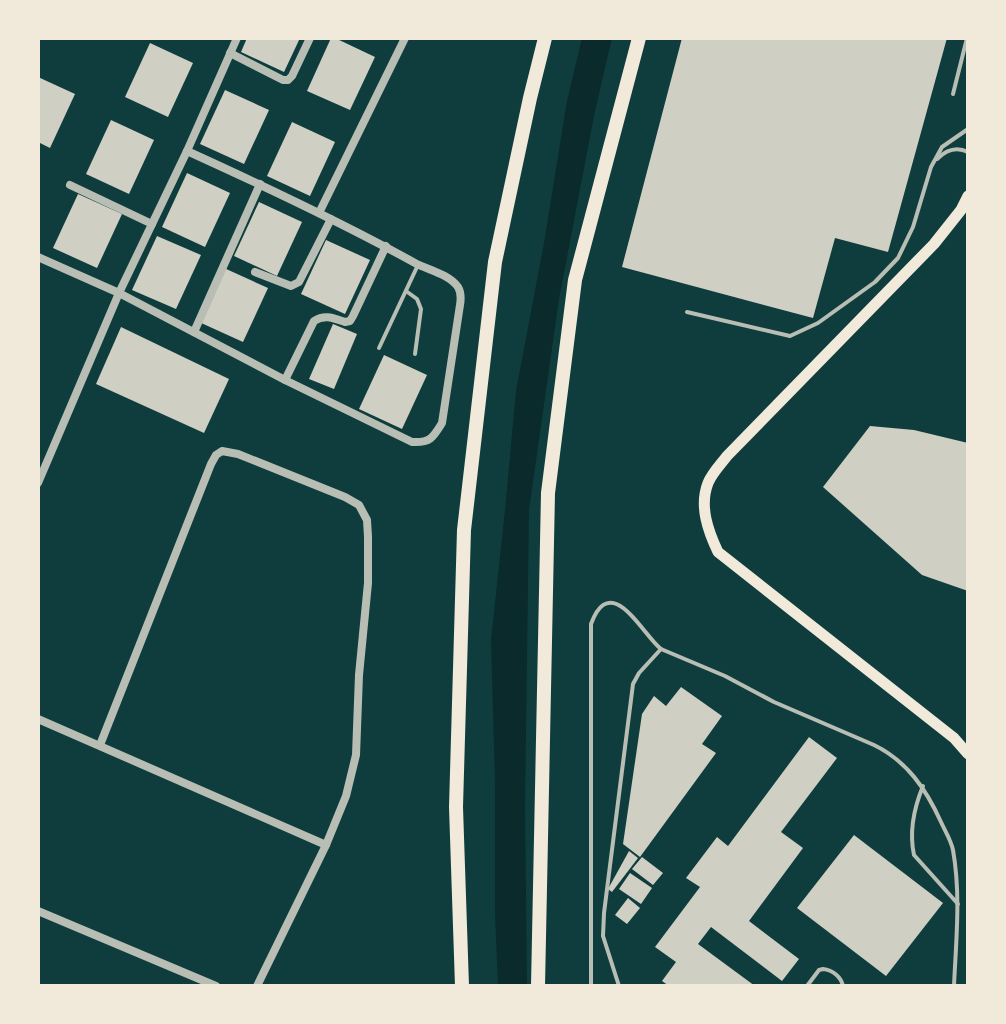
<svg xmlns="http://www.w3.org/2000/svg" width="1006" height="1024" viewBox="0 0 1006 1024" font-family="'Noto Sans',sans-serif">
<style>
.water{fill:#0a2a2b}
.building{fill:#cfcfc3}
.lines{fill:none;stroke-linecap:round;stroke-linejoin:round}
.service{stroke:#b8beb3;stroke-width:4}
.minor{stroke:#b8beb3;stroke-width:8}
.secondary{stroke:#f1e9da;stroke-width:11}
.motorway{stroke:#f1e9da;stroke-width:14}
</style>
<rect width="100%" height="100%" fill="#0f3d3e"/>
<polygon class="water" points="582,38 612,38 595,111 559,299 529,510 525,807 527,986 498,986 495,914 495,784 491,640 505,510 516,391 544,243 567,101"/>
<g class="building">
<polygon points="247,38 300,38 284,72 241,52"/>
<polygon points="331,38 335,38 375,57 350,110 307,91"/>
<polygon points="682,38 947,38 888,252 835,238 813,318 622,267"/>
<polygon points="150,43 193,63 168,117 125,97"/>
<polygon points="38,77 75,94 50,148 38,142"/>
<polygon points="225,90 269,110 244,164 200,144"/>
<polygon points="111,120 154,140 129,194 86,174"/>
<polygon points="292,122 335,142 310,196 267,176"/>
<polygon points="187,173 230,193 205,247 162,227"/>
<polygon points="78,194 122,214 97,268 53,248"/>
<polygon points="259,202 302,222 277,276 234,256"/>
<polygon points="157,236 201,255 176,309 132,290"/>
<polygon points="326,240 370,260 345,314 301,294"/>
<polygon points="224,268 268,288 243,342 199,322"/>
<polygon points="333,324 357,334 334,389 309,379"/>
<polygon points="121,327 229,379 204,433 96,384"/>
<polygon points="384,355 427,375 402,429 359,409"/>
<polygon points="870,426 914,430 968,443 968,591 922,575 823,487"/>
<polygon points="681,687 722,716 702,744 716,753 640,857 623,844 642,714 654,696 666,706"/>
<polygon points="809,737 837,758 781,832 803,848 749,921 799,959 782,981 711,927 698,944 755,986 669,986 662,981 676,962 655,947 700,887 686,878 717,837 728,846"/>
<polygon points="854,835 943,903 886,976 797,908"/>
<polygon points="629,851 638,858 612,892 608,889"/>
<polygon points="642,857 663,873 653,885 632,869"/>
<polygon points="630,873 652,888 641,904 619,889"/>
<polygon points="628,898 640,908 627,924 615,915"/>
</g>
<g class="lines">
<g class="service">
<polyline points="953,94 967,38"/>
<path d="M 937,159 C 946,150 956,146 968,152"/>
<polyline points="406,291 417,299 421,309 415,354"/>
<polyline points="687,312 790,336 818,323 875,282 898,258 913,227 931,167 942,147 968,129"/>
<polyline points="379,348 417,267"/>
<path d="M 923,786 C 914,808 909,832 914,855 L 958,904"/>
<path d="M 591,986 L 591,624 C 611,570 642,634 661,649 L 725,676 L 774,702 L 874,745 C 907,761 926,789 941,822 C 945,831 951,840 953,850 C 961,895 956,941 954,986"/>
<polyline points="619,986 603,936 604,913 633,684 639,673 661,649"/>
<path d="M 807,986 L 819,970 L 823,969 C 833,970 841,977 843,986"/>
</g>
<g class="minor">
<polyline points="230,53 283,80 288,80 292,76 310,38"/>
<polyline points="70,185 152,224"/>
<polyline points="319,213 405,38"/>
<path d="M 38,257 L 119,293 L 285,380 L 412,442 C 430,443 433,438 442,423 L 460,305 C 461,299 461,292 458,287 C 449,274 428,270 415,263 C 341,222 264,186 187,151"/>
<polyline points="255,272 291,286 299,282 331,219"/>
<polyline points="194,332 260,184"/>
<path d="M 285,380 L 314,321 C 325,314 333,318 345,322 L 350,321 L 353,316 L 386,246"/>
<polyline points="38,483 119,293 187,151 237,38"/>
<polyline points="38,719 326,845"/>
<polyline points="100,745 211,464 216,455 222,451 238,454 345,497 359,505 367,520 368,537 368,583 359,675 356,755 346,796 326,845 257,986"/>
<polyline points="38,911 216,986"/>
</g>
<path class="secondary" d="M 968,196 L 961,210 L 934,244 L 727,456 C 721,464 712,473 708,483 C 699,506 708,531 718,552 L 954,738 L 968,754"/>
<g class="motorway">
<polyline points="462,986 456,807 464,530 495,262 530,98 545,38"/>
<polyline points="538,986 548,493 575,280 639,38"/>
</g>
</g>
<rect width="1006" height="1024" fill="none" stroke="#f1e9da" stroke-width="80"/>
</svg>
